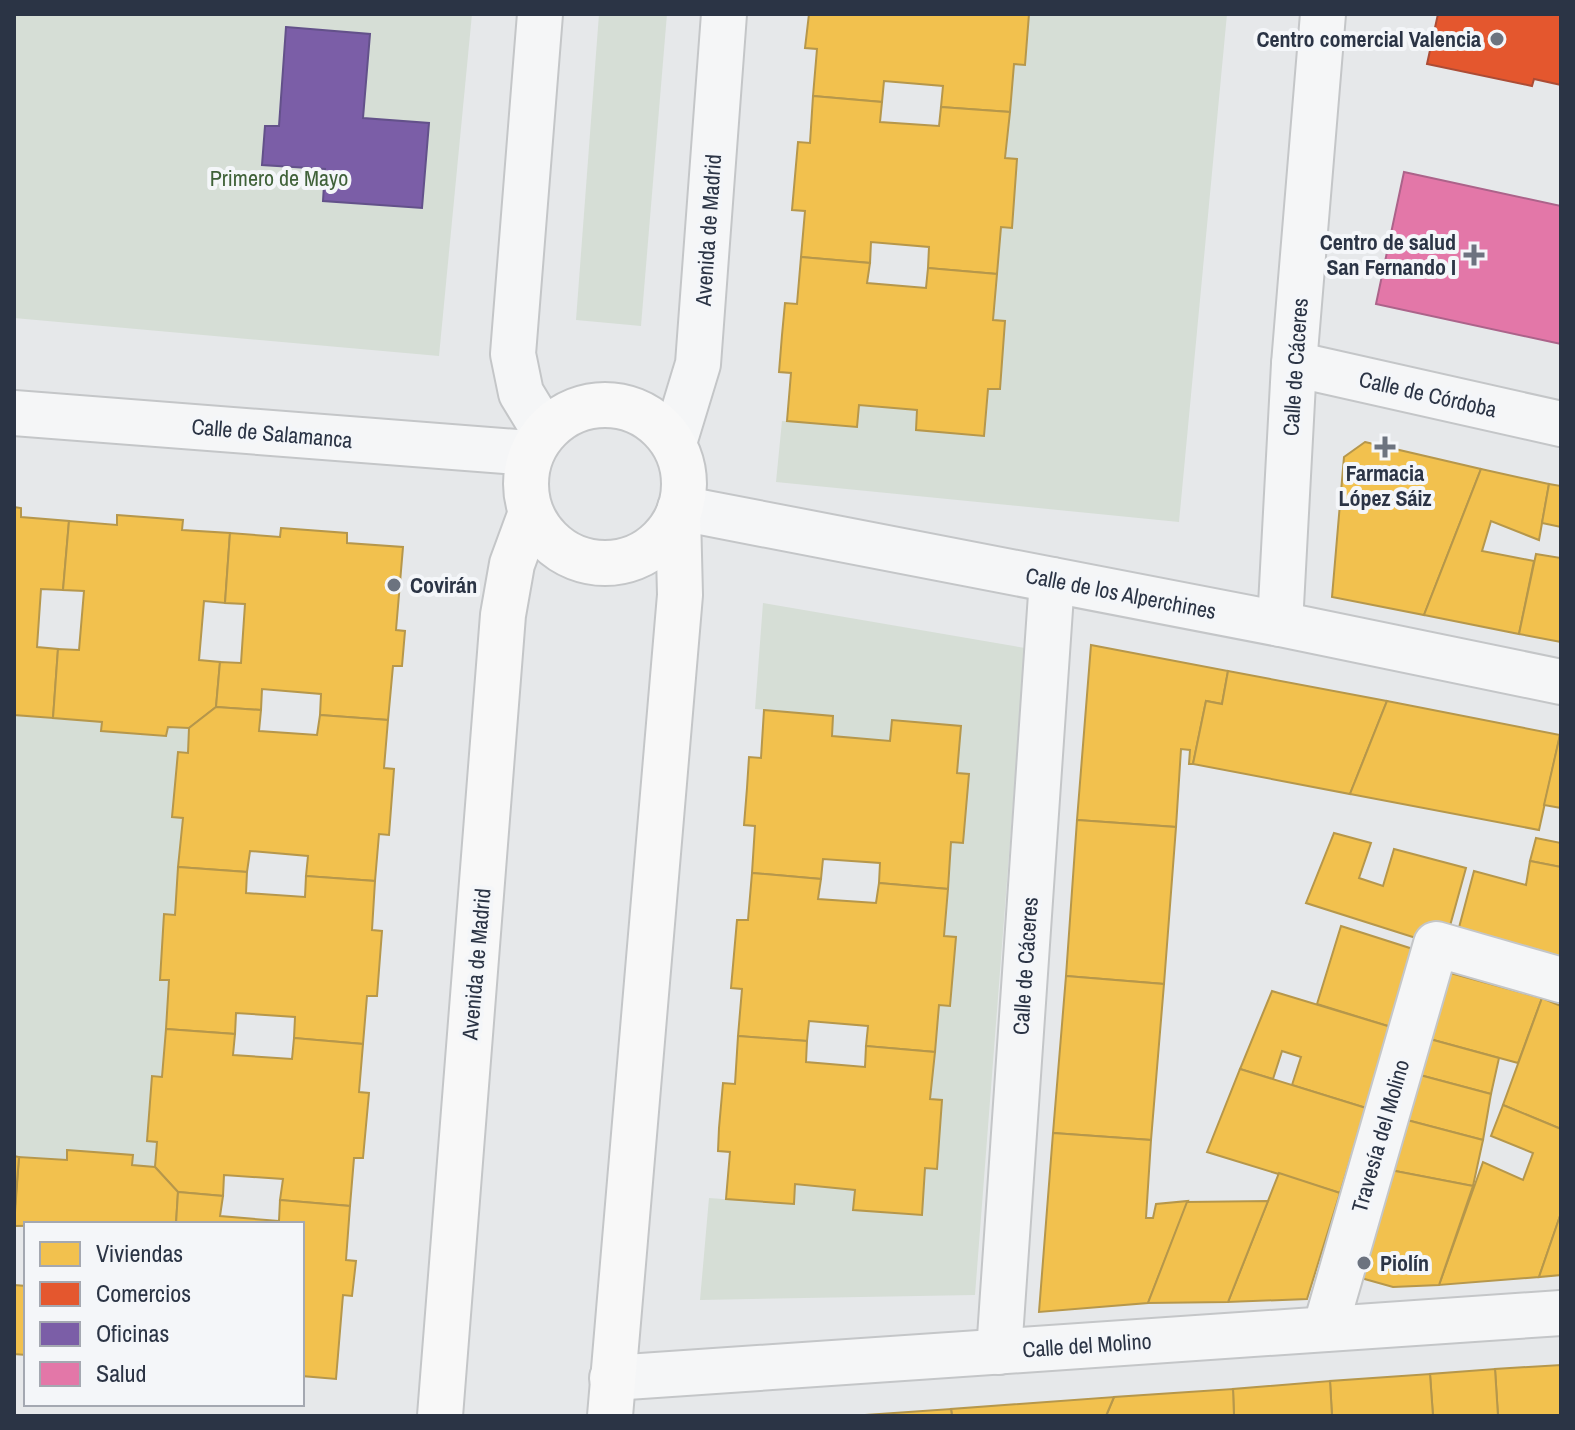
<svg xmlns="http://www.w3.org/2000/svg" width="1575" height="1430" viewBox="0 0 1575 1430" font-family="'Archivo Narrow',sans-serif">
<style>
.green{fill:#d6ded6}
.homes{fill:#f2c14e;stroke:#b6974b;stroke-width:2}
.shops{fill:#e4572e;stroke:#ac4c35;stroke-width:2}
.offices{fill:#7b5ea7;stroke:#63518a;stroke-width:2}
.health{fill:#e377a8;stroke:#ac638a;stroke-width:2}
.lines{fill:none;stroke-linecap:round;stroke-linejoin:round}
.street-casing{stroke:#c4c6c8;stroke-width:48}
.secondary-casing{stroke:#c4c6c8;stroke-width:48}
.street{stroke:#f5f6f7;stroke-width:44}
.secondary{stroke:#f8f8f8;stroke-width:44}
.poi-dot{fill:#6c737f;stroke:#f4f6f9;stroke-width:3}
.labels{text-anchor:middle;stroke-width:8;stroke-linejoin:round;paint-order:stroke}
.poi-label{font-size:22px;font-weight:bold;fill:#2b3445;stroke:#f4f6f9;text-anchor:end}
.park-label{font-size:22px;fill:#3f6138;stroke:#f4f6f9}
.street-label{font-size:22px;fill:#2b3445;stroke:#f4f6f9}
</style>
<rect width="100%" height="100%" fill="#e6e8ea"/>
<g class="green">
<polygon points="14,14 472,14 439,356 14,318"/>
<polygon points="599,14 667,14 641,326 576,320"/>
<polygon points="1029,14 1227,14 1179,522 776,482 782,421 857,426 859,405 917,410 916,430 984,435 988,389 1000,389 1005,321 993,320 1001,227 1012,227 1017,160 1005,158 1014,64 1025,64"/>
<polygon points="763,603 1025,648 975,1295 700,1300 709,1198 794,1204 795,1184 855,1190 854,1210 921,1215 925,1168 937,1168 942,1101 930,1099 939,1005 950,1006 956,938 944,936 951,842 963,842 969,774 957,773 892,721 890,741 832,736 833,716 755,709"/>
<polygon points="14,715 102,722 101,731 166,736 168,727 189,728 188,753 178,753 172,817 183,818 175,915 164,914 160,979 169,980 162,1077 152,1076 148,1141 157,1142 155,1167 132,1165 133,1156 67,1151 67,1160 14,1156"/>
</g>
<g class="homes">
<polygon points="809,14 1029,14 1025,65 1014,64 1010,112 941,107 943,86 884,81 882,102 813,96 817,49 805,48"/>
<polygon points="813,96 882,102 880,122 939,126 941,107 1010,112 1005,158 1017,159 1012,228 1001,227 997,274 928,268 929,247 871,242 870,263 801,257 805,211 792,210 798,142 810,143"/>
<polygon points="801,257 870,263 867,283 926,288 928,268 997,274 993,320 1005,321 1000,389 988,389 984,436 916,430 917,410 859,405 857,427 787,421 791,373 779,372 782,335 785,303 797,304"/>
<polygon points="1365,442 1481,469 1424,615 1332,597 1344,457"/>
<polygon points="1481,469 1549,484 1539,540 1491,521 1482,551 1534,561 1519,634 1424,615"/>
<polygon points="1549,484 1561,486 1561,527 1542,523"/>
<polygon points="14,507 21,508 21,517 69,521 63,590 41,589 37,647 58,649 53,718 14,715"/>
<polygon points="117,515 183,520 182,530 230,533 225,603 204,601 199,660 220,662 216,707 189,728 168,727 166,736 101,731 102,722 53,718 58,649 79,650 84,591 63,590 69,521 117,525"/>
<polygon points="281,528 347,533 347,543 403,547 396,630 405,631 402,666 393,666 388,720 320,715 321,694 262,689 261,710 216,707 220,662 241,663 245,604 225,603 230,533 280,537"/>
<polygon points="1536,554 1561,558 1561,642 1519,634"/>
<polygon points="1091,645 1228,671 1222,704 1206,701 1193,764 1189,764 1190,750 1181,749 1176,827 1077,820"/>
<polygon points="1228,671 1387,701 1350,794 1193,764 1206,701 1222,704"/>
<polygon points="1387,701 1560,735 1539,830 1350,794"/>
<polygon points="216,707 261,710 259,731 317,735 320,715 388,720 384,768 394,769 389,835 379,834 375,881 306,876 308,856 250,851 247,872 178,867 183,818 172,817 178,752 188,753 189,728"/>
<polygon points="764,710 833,716 832,736 890,741 892,720 961,726 957,773 969,774 963,843 951,842 948,889 879,883 880,863 823,859 821,879 752,873 755,826 744,825 747,788 749,757 761,758"/>
<polygon points="1560,735 1561,735 1561,808 1544,805"/>
<polygon points="1077,820 1176,827 1164,984 1066,976"/>
<polygon points="1334,833 1371,843 1359,878 1383,886 1394,849 1466,868 1448,933 1423,927 1419,939 1306,903"/>
<polygon points="1536,838 1561,843 1561,867 1530,861"/>
<polygon points="1530,861 1561,867 1561,953 1558,961 1457,935 1474,871 1526,885"/>
<polygon points="178,867 247,872 246,893 305,897 306,876 375,881 372,930 382,931 377,996 367,996 363,1044 294,1038 295,1017 236,1013 235,1034 166,1029 169,980 160,980 164,914 175,915"/>
<polygon points="752,873 821,879 818,899 876,903 879,883 948,889 944,936 956,937 950,1006 939,1005 935,1052 866,1046 868,1026 809,1021 807,1041 738,1036 742,989 731,988 737,920 748,920"/>
<polygon points="1341,926 1416,950 1391,1027 1317,1004"/>
<polygon points="1443,971 1542,998 1518,1063 1426,1038"/>
<polygon points="1066,976 1164,984 1151,1140 1053,1133"/>
<polygon points="1272,991 1391,1027 1366,1108 1292,1085 1301,1057 1282,1051 1273,1079 1240,1069"/>
<polygon points="1542,998 1561,1006 1561,1129 1503,1105"/>
<polygon points="166,1029 235,1034 233,1055 292,1059 294,1038 363,1044 359,1092 369,1093 363,1158 354,1158 350,1206 280,1200 283,1179 224,1175 223,1196 178,1192 155,1167 157,1142 147,1141 152,1076 162,1077"/>
<polygon points="738,1036 807,1041 806,1062 865,1067 866,1046 935,1052 930,1099 942,1100 937,1169 925,1168 922,1215 853,1210 855,1190 795,1184 794,1204 726,1199 730,1152 718,1151 719,1128 723,1083 735,1084"/>
<polygon points="1426,1038 1499,1058 1491,1094 1416,1074"/>
<polygon points="1240,1069 1366,1108 1340,1193 1207,1152"/>
<polygon points="1416,1074 1491,1094 1483,1140 1403,1119"/>
<polygon points="1503,1105 1561,1129 1561,1213 1539,1277 1439,1285 1483,1162 1523,1180 1533,1153 1491,1136"/>
<polygon points="1403,1119 1483,1140 1473,1186 1390,1170"/>
<polygon points="1053,1133 1151,1140 1146,1218 1153,1218 1156,1204 1188,1201 1148,1303 1039,1312"/>
<polygon points="67,1150 133,1155 132,1165 155,1167 178,1192 176,1224 14,1226 19,1157 67,1160"/>
<polygon points="14,1156 19,1157 14,1218"/>
<polygon points="1390,1170 1473,1186 1439,1285 1393,1287 1361,1278"/>
<polygon points="1279,1173 1340,1193 1307,1299 1228,1302"/>
<polygon points="178,1192 223,1196 220,1216 279,1221 280,1200 350,1206 346,1260 356,1261 352,1296 343,1295 336,1379 302,1376 302,1224 176,1224"/>
<polygon points="1268,1201 1228,1302 1148,1303 1187,1202"/>
<polygon points="1561,1213 1561,1275 1539,1277"/>
<polygon points="14,1285 26,1286 26,1355 14,1354"/>
<polygon points="1561,1365 1561,1416 1498,1416 1495,1369"/>
<polygon points="1495,1369 1498,1416 1433,1416 1430,1374"/>
<polygon points="1430,1374 1433,1416 1332,1416 1330,1381"/>
<polygon points="1330,1381 1332,1416 1234,1416 1233,1389"/>
<polygon points="1233,1389 1234,1416 1106,1416 1114,1397"/>
<polygon points="1114,1397 1106,1416 952,1416 951,1409"/>
<polygon points="951,1409 952,1416 850,1416 865,1415"/>
</g>
<polygon class="shops" points="1438,14 1561,14 1561,85 1534,79 1532,86 1427,64"/>
<polygon class="offices" points="286,27 370,34 363,118 429,123 422,208 323,201 325,169 262,165 265,126 279,126"/>
<polygon class="health" points="1404,172 1561,206 1561,344 1376,304"/>
<g class="lines">
<defs>
<g id="street">
<polyline points="540,14 513,354 521,393 544,431"/>
<polyline points="1294,364 1561,424"/>
<polyline points="14,413 530,453"/>
<polyline points="674,443 698,364 724,14"/>
<polyline points="680,508 1280,624 1561,682"/>
<polyline points="1280,624 1294,364 1323,14"/>
<polyline points="1325,1329 1436,944 1561,980"/>
<polyline points="999,1352 1052,580"/>
<polyline points="612,1378 1561,1313"/>
</g>
<g id="secondary">
<circle cx="605" cy="484" r="79"/>
<polyline points="440,1416 503,615 512,564 530,515"/>
<polyline points="610,1416 680,595 678,515"/>
</g>
</defs>
<use href="#street" class="street-casing"/>
<use href="#secondary" class="secondary-casing"/>
<use href="#street" class="street"/>
<use href="#secondary" class="secondary"/>
</g>
<g class="poi-dot">
<circle cx="1497" cy="39" r="8"/>
<path d="M1470 243h8v8h8v8h-8v8h-8v-8h-8v-8h8z"/>
<path d="M1381 435h8v8h8v8h-8v8h-8v-8h-8v-8h8z"/>
<circle cx="394" cy="585" r="8"/>
<circle cx="1364" cy="1263" r="8"/>
</g>
<g class="labels">
<g class="poi-label">
<text x="1481" y="47">Centro comercial Valencia</text>
<text x="1456" y="250">Centro de salud<tspan x="1456" dy="25">San Fernando I</tspan></text>
<text x="1385" y="481" text-anchor="middle">Farmacia<tspan x="1385" dy="25">López Sáiz</tspan></text>
<text x="410" y="593" text-anchor="start">Covirán</text>
<text x="1380" y="1271" text-anchor="start">Piolín</text>
</g>
<g class="park-label">
<text x="279" y="186">Primero de Mayo</text>
</g>
<g class="street-label">
<text transform="translate(708 230) rotate(-86)" y="8">Avenida de Madrid</text>
<text transform="translate(1295 367) rotate(-86)" y="8">Calle de Cáceres</text>
<text transform="translate(1428 394) rotate(13)" y="8">Calle de Córdoba</text>
<text transform="translate(272 433) rotate(5)" y="8">Calle de Salamanca</text>
<text transform="translate(1121 593) rotate(11)" y="8">Calle de los Alperchines</text>
<text transform="translate(476 964) rotate(-85)" y="8">Avenida de Madrid</text>
<text transform="translate(1025 966) rotate(-86)" y="8">Calle de Cáceres</text>
<text transform="translate(1380 1136) rotate(-74)" y="8">Travesía del Molino</text>
<text transform="translate(1087 1345) rotate(-4)" y="8">Calle del Molino</text>
</g>
</g>
<rect width="1575" height="1430" fill="none" stroke="#2b3445" stroke-width="32"/>
<rect x="24" y="1222" width="280" height="184" fill="#f4f6f9" stroke="#a4a8b1" stroke-width="2"/>
<rect x="40" y="1242" width="40" height="24" fill="#f2c14e" stroke="#a4a8b1" stroke-width="2"/>
<text x="96" y="1262" font-size="24" fill="#2b3445">Viviendas</text>
<rect x="40" y="1282" width="40" height="24" fill="#e4572e" stroke="#a4a8b1" stroke-width="2"/>
<text x="96" y="1302" font-size="24" fill="#2b3445">Comercios</text>
<rect x="40" y="1322" width="40" height="24" fill="#7b5ea7" stroke="#a4a8b1" stroke-width="2"/>
<text x="96" y="1342" font-size="24" fill="#2b3445">Oficinas</text>
<rect x="40" y="1362" width="40" height="24" fill="#e377a8" stroke="#a4a8b1" stroke-width="2"/>
<text x="96" y="1382" font-size="24" fill="#2b3445">Salud</text>
</svg>
